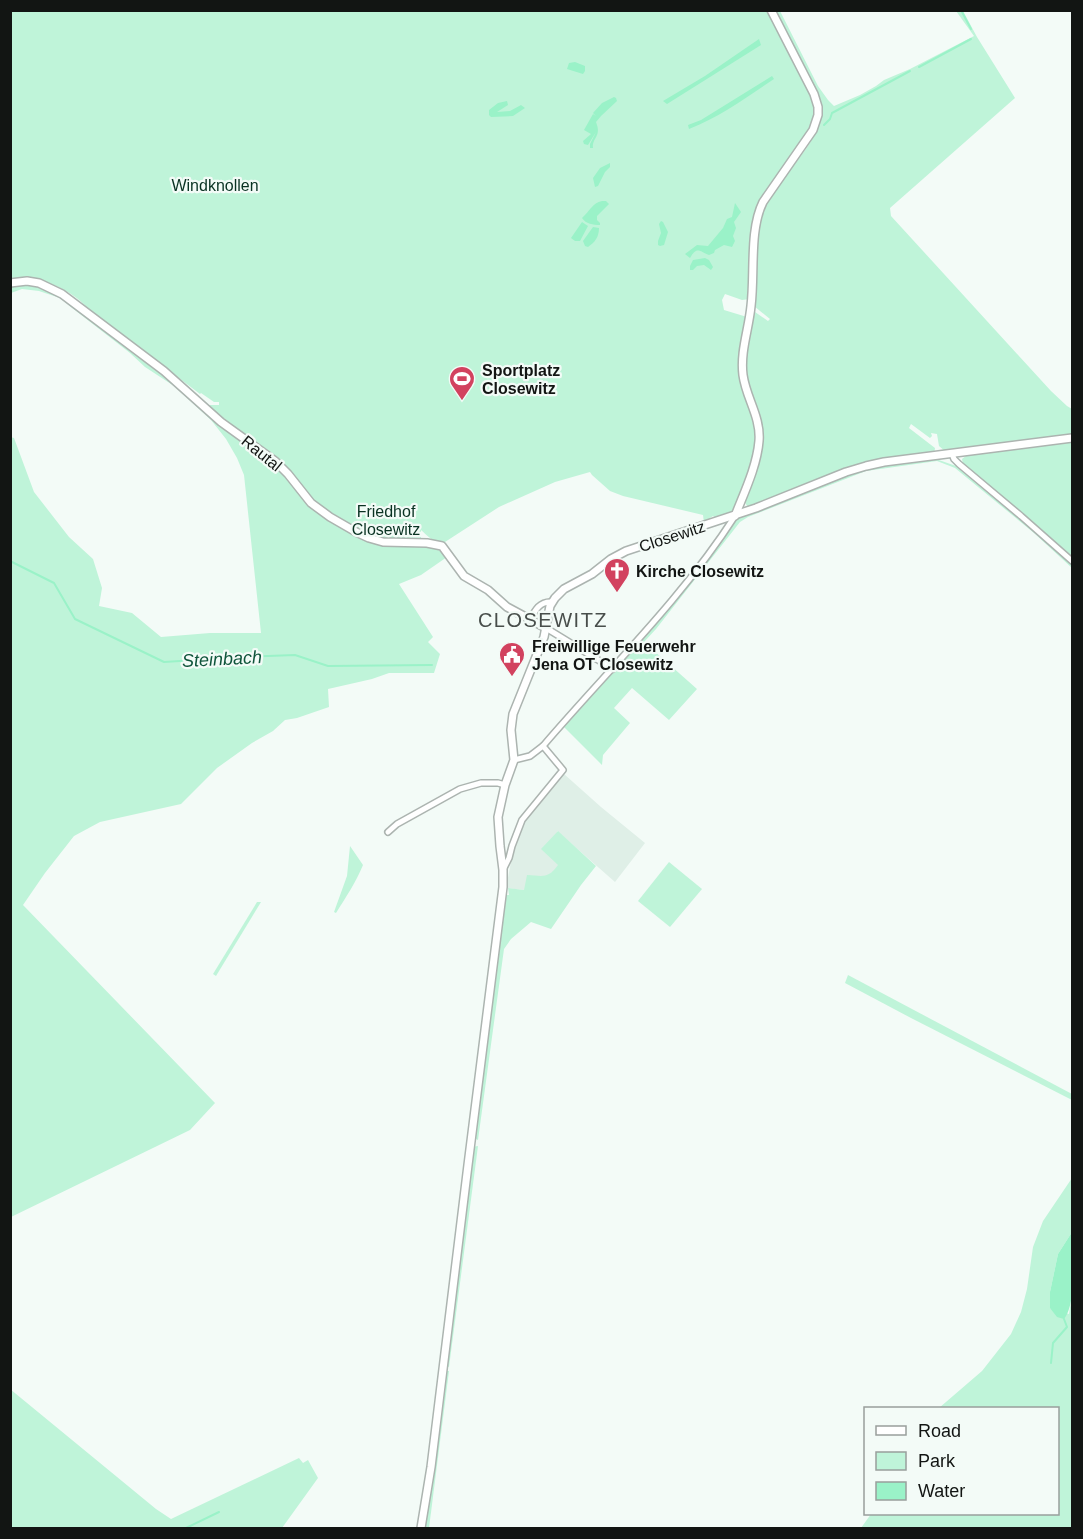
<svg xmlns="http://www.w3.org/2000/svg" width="1083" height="1539" viewBox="0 0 1083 1539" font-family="Helvetica,sans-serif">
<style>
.built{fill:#dfefe7}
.green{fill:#bff4d9}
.water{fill:#9af2c8}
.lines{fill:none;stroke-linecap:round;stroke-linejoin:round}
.stream{stroke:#9af2c8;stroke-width:2}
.minor-casing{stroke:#acb4b0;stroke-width:8}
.tertiary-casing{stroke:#acb4b0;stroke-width:10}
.minor{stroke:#fff;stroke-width:5}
.tertiary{stroke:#fff;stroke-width:7}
.labels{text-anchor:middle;stroke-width:4.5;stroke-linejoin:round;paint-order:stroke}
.park-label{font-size:16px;fill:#093222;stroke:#f3fbf7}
.poi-label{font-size:16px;font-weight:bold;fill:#121513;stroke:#f3fbf7;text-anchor:start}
.street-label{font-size:16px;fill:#121513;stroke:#f3fbf7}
.water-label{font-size:18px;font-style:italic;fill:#0f553b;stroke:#f3fbf7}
.quarter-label{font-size:20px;letter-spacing:1.5px;fill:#484e4b;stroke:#f3fbf7}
</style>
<rect width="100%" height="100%" fill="#f3fbf7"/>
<polygon class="built" points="564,774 601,807 645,843 615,882 557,831 559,865 553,872 524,890 506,888 514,846 525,821"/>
<g class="green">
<path d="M 10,11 L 767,11 L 804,79 L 812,98 L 814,109 L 814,119 L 807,135 L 763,196 L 756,211 L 753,226 L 750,299 L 742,300 L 725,294 L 722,300 L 724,310 L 747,317 L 741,348 L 756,434 L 754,454 L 735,507 L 730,514 L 717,519 L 713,516 L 710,518 L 711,521 L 704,523 L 703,515 L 623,496 L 610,491 L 592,475 L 590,472 L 555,482 L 499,507 L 445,542 C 435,545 428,536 421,530 L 421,539 L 417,540 L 383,538 L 371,536 L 331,515 L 318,506 L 290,473 L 211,408 L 209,405 L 219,405 L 219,402 L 214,402 L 201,393 L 200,394 L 90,311 C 74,290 37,273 11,280 Z"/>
<path d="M 774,11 L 780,11 L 818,86 L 828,100 L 834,106 L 860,95 L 876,86 L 884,80 L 910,69 L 974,36 L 956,11 L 963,11 L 977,37 L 1015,98 L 890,208 L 891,216 L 1051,391 L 1067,406 L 1072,409 L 1072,434 L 946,452 L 939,446 L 937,434 L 931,433 L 932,436 L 930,438 L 911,424 L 909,428 L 935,448 L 934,454 L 883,460 L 750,508 C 746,505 744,503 745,498 L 760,453 L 745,372 L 747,349 L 755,312 L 768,321 L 770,319 L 754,306 C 757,277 753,230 765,205 C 779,178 819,143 821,115 Z"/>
<path d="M 21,285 C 35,285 48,290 61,296 C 113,336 165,375 216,416 C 235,431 254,446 273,462 C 287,474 295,490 308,504 C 322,519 366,542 387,547 C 405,546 435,541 447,557 L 421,575 L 399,584 L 433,637 L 428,642 L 440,654 L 434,673 L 389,673 L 372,679 L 328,689 L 329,707 L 297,718 L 285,720 L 273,731 L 252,743 L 217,768 L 181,804 L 100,822 L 74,836 L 45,873 L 23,905 L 215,1103 L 190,1130 L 11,1217 L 10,437 L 14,438 L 34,492 L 69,537 L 93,559 L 102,588 L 99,606 L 132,613 L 161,637 L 210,633 L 261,633 L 244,475 L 237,458 L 226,439 L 211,420 L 174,386 L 145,367 L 130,353 L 71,307 L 60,298 L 39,291 L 22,289 L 11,293 L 11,287 Z"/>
<polygon points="1072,441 1072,556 963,464 962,459 967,455"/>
<polygon points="936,459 956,466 1019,518 1072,565 1072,568 1034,533 955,468 937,461 866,471 748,517 740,522 656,629 644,642 697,689 669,720 632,688 614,708 630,723 603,755 602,765 564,727 642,640 737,519 847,475 866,469 906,462"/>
<path d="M 558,831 L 596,866 L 581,885 L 551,929 L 531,922 L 511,939 L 504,949 L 478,1140 L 474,1138 L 506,895 L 509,895 L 508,888 L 524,890 L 527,875 C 543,876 548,879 558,865 L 541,849 Z"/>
<path d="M 350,846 L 363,865 C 356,882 346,897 336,913 L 334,912 L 347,876 Z"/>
<polygon points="669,862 702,889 670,927 638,901"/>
<polygon points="257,902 261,902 216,976 213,974"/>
<polygon points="848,975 1072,1094 1072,1100 911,1018 845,983"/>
<polygon points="478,1146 449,1367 446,1366 472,1147"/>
<polygon points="1072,1178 1072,1232 1058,1254 1050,1292 1050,1308 1069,1314 1072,1295 1072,1528 861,1528 871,1514 1058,1514 1058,1408 939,1408 982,1371 1011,1334 1021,1312 1027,1289 1033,1247 1043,1221"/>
<polygon points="446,1371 449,1371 429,1528 425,1528"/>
<polygon points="10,1389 156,1509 171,1519 299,1458 303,1463 308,1460 318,1478 282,1528 11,1528"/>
</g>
<g class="water">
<polygon points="759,39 761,45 667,104 663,101 705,76"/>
<polygon points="575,62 585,66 585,71 583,74 567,69 569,63"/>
<path d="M 772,76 L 774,79 C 747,97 720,117 689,129 L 688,125 L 701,120 Z"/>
<path d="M 614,97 L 616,98 L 617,101 L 601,116 L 596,122 C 602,137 592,137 593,148 L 590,148 L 590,144 L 596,132 L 588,145 L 584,144 L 583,141 L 591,134 L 584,130 L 593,114 L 596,116 L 593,113 L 602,103 Z"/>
<polygon points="507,101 508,105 497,112 510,111 521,105 525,108 513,116 491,117 489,115 489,110 498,103"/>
<polygon points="610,163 610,167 605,172 598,186 595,187 593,178 600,168"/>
<path d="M 602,201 L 606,201 L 609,204 L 597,216 L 597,220 L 600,223 L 600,225 C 593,225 586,224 582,218 C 590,211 592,203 602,201 Z"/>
<path d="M 735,203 L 741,212 L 734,222 L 736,228 L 733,236 L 735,241 L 732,247 L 724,245 L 715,250 L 714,253 L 709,255 C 699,251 697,246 690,258 L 685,254 L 697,245 L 708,246 L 723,228 L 727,219 L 732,217 Z"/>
<polygon points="661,221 663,222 668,232 664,245 660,246 658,245 658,241 661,233 659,224"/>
<polygon points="582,222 588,226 580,241 575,241 571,238"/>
<path d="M 593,227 L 599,228 C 599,237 595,242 588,247 L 585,246 L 583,241 Z"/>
<polygon points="705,258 709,260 713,267 711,270 704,265 697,266 693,270 690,270 690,266 693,260"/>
<path d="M 1072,1232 C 1073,1252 1077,1304 1064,1319 L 1057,1317 L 1050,1308 L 1050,1292 L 1058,1254 Z"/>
</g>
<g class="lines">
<g class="stream">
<polyline points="961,10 971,29"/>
<polyline points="919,67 971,39"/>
<polyline points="824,125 830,119 832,113 910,71"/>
<polyline points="10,561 54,583 75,619 164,662 243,657 295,655 328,666 432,665"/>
<polyline points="1051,1363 1053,1343 1067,1327 1064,1319"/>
<polyline points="186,1528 219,1512"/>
</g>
<defs>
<g id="minor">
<polyline points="952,454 954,459 959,464 1021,516 1072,561"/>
<path d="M 530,620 C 535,610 540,601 552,602"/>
<polyline points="546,628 613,669"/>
<path d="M 514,760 L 530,756 L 543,746 C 608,670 681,600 735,516"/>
<polyline points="388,832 397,824 460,789 481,783 498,783 505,785"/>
<polyline points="503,870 509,858 512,846 522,820 563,770 543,746"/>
</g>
<g id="tertiary">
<polyline points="10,283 27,281 39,283 62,294 164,371 221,422 275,461 288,474 311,503 330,517 356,532 369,538 383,542 427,543 442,546 464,576 488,590 507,607 546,628"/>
<path d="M 735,516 C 744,493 757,466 759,441 C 761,417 746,398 743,375 C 740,352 749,328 751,306 C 755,274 749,230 763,202 L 813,130 L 818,115 L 818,107 L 814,94 L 771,10"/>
<polyline points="421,1528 431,1467 468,1165 503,887 503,870 500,846 498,817 505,785 514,760 511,730 513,714 544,637 550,606 555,598 564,589 592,574 611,559 626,551 756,508 846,472 866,466 884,462 1072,438"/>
</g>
</defs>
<use href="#minor" class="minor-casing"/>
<use href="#tertiary" class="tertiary-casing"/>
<use href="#minor" class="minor"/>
<use href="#tertiary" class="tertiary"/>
</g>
<defs>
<symbol id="stadium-pin" viewBox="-11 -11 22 30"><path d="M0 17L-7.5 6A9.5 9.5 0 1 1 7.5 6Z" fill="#d2425f" stroke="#f3fbf7"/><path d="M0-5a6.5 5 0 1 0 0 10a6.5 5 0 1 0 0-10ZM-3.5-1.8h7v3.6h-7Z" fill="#fff"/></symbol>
<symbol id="church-pin" viewBox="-11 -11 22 30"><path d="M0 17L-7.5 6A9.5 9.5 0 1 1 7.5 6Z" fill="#d2425f" stroke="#f3fbf7"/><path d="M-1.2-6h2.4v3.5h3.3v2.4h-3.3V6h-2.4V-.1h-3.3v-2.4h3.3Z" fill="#fff"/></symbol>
<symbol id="civic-pin" viewBox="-11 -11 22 30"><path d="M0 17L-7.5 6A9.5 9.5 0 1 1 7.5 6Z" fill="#d2425f" stroke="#f3fbf7"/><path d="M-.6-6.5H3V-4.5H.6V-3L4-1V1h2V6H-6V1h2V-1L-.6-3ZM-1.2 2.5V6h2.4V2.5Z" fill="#fff"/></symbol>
</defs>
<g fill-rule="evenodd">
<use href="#stadium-pin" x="447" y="364" width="30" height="40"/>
<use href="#church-pin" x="602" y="556" width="30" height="40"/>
<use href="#civic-pin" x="497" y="640" width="30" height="40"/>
</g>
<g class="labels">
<g class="park-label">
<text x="215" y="191">Windknollen</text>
<text x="386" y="517">Friedhof<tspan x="386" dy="18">Closewitz</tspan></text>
</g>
<g class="poi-label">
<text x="482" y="376">Sportplatz<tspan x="482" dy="18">Closewitz</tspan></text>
<text x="636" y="577">Kirche Closewitz</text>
<text x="532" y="652">Freiwillige Feuerwehr<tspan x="532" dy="18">Jena OT Closewitz</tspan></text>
</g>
<g class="street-label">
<text transform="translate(262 453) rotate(39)" y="6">Rautal</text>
<text transform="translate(672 536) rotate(-18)" y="6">Closewitz</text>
</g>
<g class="water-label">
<text transform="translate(222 659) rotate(-3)" y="6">Steinbach</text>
</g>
<g class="quarter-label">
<text x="543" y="627">CLOSEWITZ</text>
</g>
</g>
<rect width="1083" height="1539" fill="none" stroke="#121513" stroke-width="24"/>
<rect x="864" y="1407" width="195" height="108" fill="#f3fbf7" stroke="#999f9c" stroke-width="1.5"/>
<rect x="876" y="1426" width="30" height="9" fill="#ffffff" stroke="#999f9c" stroke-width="1.5"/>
<text x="918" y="1437" font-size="18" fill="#121513">Road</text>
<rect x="876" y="1452" width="30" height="18" fill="#bff4d9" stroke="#999f9c" stroke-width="1.5"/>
<text x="918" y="1467" font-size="18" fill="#121513">Park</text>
<rect x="876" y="1482" width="30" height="18" fill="#9af2c8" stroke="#999f9c" stroke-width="1.5"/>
<text x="918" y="1497" font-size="18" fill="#121513">Water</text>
</svg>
